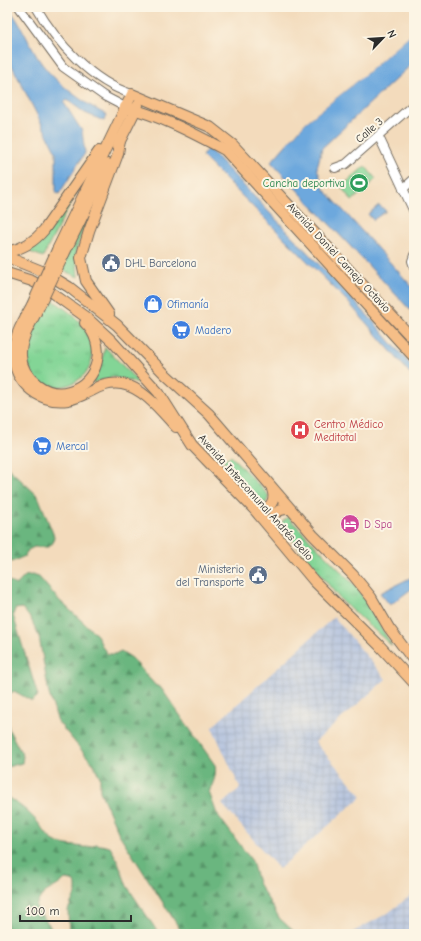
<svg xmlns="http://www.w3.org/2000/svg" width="421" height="941" viewBox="0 0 421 941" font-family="'Comic Neue',sans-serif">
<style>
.industrial{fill:url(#industrial-grid)}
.grass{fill:url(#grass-tufts);stroke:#578060}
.forest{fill:url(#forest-firs);stroke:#4a7055}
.garden{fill:#83d596;stroke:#578060}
.water{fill:#6da8dd;stroke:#4c6a84}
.pier{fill:#f3dbbc}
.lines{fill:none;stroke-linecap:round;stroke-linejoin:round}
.minor-casing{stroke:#71695e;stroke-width:10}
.major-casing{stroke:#71695e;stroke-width:12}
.minor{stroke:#fff;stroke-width:8}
.major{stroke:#f6be87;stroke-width:10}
.major-bridge-casing{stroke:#71695e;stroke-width:12;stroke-linecap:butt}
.major-bridge{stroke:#f6be87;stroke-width:10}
.labels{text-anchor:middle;stroke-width:4;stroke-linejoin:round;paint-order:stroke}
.street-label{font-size:11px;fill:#2b2b2b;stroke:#fcf5e5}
.leisure-label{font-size:11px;fill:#27864d;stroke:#fcf5e5;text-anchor:end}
.service-label{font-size:11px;fill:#4e5e75;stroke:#fcf5e5;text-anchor:start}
.shop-label{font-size:11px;fill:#366cbe;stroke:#fcf5e5;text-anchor:start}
.health-label{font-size:11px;fill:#be3a42;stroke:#fcf5e5;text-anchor:start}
.hotel-label{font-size:11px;fill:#b23c85;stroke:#fcf5e5;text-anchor:start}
</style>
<defs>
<pattern id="industrial-grid" width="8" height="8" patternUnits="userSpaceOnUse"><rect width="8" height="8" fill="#b7c5de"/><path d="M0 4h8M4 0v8" fill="none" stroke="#9ea9bf"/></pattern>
<pattern id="grass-tufts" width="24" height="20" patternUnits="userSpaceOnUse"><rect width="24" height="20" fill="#83d596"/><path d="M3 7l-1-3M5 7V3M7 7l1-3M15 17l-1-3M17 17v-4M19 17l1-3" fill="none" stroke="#71b781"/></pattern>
<pattern id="forest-firs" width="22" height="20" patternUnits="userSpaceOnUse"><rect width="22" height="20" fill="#6ab67f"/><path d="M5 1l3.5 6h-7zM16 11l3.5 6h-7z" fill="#579468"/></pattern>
</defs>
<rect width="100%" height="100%" fill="#fcf5e5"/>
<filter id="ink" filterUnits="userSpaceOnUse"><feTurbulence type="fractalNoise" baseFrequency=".025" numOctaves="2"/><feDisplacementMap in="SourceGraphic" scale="8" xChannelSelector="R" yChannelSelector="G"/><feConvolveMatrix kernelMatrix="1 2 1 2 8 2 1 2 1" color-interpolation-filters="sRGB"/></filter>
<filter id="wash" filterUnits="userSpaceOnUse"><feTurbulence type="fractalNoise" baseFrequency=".012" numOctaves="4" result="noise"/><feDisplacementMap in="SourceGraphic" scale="16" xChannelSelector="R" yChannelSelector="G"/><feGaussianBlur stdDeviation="0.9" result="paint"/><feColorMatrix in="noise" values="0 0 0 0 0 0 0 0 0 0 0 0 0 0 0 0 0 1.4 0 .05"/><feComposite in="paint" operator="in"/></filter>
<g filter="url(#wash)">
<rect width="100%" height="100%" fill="#f3dbbc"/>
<g class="industrial">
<polygon points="334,617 386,679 315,742 362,796 279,869 222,804 240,788 212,727"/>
<polygon points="414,893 414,934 349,934 388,913"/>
</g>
<g class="grass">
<polygon points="78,188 43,257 28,251"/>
<polygon points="92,205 76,250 78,277 60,269"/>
<path d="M 47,296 C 61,306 80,318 88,333 C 101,360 85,386 56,387 C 50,387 43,386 39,382 C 36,379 34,375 32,372 C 25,362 23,349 27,337 C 31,323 41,309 47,296 Z"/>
<polygon points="105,347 139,383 113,377 92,383 101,365"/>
<polygon points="231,456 269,496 266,503 258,501 223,460"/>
<polygon points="288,517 358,589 392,646 340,599 280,524"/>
</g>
<g class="forest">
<polygon points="7,467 38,496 54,536 53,543 48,547 34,547 28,550 25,556 7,564"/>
<path d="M 32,575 L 39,577 L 59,600 L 97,635 L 103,648 L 108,654 L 115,654 L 121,651 L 132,658 L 155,685 L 161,688 L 215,765 C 217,776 213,783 209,792 L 217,814 L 252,861 L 258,883 L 280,919 L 297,934 L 183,934 L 119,834 L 100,791 L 100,777 L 94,765 L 58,722 L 49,694 L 39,637 L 31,619 L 22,608 L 15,609 L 13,615 L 38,696 L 32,701 L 14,691 L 8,695 L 7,699 L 7,580 L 16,585 L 25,576 Z"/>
<polygon points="7,714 9,730 23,756 22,763 7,767"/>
<path d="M 7,797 C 15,802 23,807 30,814 C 50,833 44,844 76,846 C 84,847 89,849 96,844 L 110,847 L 117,859 L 127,886 L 159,934 L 69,934 L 68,910 L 76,892 L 76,885 L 72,880 L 65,879 C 54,891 42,888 36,907 C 40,916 51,923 53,934 L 7,934 Z"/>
</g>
<polygon class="garden" points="365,166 376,179 352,201 341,187"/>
<g class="water">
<path d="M 7,7 C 21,21 30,48 42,64 C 57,84 85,104 107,115 L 104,121 L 85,113 L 67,100 L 64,103 L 82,131 L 85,153 L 59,194 L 56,192 L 56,152 L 7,56 Z"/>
<polygon points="414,31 414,62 322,148 317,168 324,189 414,289 414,314 271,162 306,122 361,78"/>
<polygon points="208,148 372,320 414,369 414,378 348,302 202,156"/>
<polygon points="379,205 386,211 373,220 368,214"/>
<polygon points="414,576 414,587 390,605 380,593"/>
</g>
<polygon class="pier" points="414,29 414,31 361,78 306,122 286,144 285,143 305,120"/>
</g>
<g filter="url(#ink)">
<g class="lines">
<defs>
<g id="minor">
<polyline points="19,7 63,67 104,96 125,107"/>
<path d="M 36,7 C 56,42 92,82 132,94"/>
<polyline points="379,137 414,212"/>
<polyline points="335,168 346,164 414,104"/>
<polyline points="403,189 414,179"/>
<polyline points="414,255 412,261 414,267"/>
</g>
<g id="major">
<path d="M 125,107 C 161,116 193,133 225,150 L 414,357"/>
<polyline points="117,147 138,105"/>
<polyline points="57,250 132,94 210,127 233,145 414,340"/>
<path d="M 7,252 C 22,249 34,242 44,230 L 99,151"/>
<polyline points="64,254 108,164"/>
<polyline points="7,257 44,272 69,287 117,325 165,374 209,414 313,535 353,575 371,597 389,628 414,661"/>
<polyline points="7,273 32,281 48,290 87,318 112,341 159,393 192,445 253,508 314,581 379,645 414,683"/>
<path d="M 32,305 C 25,318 16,332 14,347 C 9,378 37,405 68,400 C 87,397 101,380 122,384 C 144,388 162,412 176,427"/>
<path d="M 36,313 C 29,326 20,341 21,356 C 22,378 47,398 69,391 C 100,382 107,344 85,323"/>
<polyline points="109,314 86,281 81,258 89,231 118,154 120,140"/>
<path d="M 253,508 C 268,512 277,503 272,489"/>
<path d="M 270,526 C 271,515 278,508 290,509"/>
</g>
</defs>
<use href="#minor" class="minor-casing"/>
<use href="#major" class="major-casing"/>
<use href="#minor" class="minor"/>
<use href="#major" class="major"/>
<defs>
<g id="major-bridge">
<polyline points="32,305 57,250"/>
<polyline points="38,309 64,254"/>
</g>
</defs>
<use href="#major-bridge" class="major-bridge-casing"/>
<use href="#major-bridge" class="major-bridge"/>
</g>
</g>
<defs>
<symbol id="stadium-disc" viewBox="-11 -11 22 22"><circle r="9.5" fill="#2e9e5b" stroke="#fcf5e5"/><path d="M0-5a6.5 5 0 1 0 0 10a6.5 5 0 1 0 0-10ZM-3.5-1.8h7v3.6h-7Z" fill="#fff"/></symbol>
<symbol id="civic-disc" viewBox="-11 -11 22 22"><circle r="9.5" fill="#5c6f8a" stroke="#fcf5e5"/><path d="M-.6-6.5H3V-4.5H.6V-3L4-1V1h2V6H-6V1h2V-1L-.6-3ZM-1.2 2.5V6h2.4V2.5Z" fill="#fff"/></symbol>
<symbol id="shop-disc" viewBox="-11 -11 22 22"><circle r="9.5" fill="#3f7fe0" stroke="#fcf5e5"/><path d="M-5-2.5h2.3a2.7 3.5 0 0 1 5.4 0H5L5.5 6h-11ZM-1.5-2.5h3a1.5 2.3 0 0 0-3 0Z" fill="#fff"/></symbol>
<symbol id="supermarket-disc" viewBox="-11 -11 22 22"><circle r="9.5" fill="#3f7fe0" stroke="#fcf5e5"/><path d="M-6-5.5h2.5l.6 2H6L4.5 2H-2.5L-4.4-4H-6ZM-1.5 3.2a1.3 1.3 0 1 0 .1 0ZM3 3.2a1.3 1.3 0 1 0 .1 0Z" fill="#fff"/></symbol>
<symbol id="hospital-disc" viewBox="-11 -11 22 22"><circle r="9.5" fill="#e0444e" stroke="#fcf5e5"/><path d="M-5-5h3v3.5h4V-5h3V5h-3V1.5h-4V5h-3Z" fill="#fff"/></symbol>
<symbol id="hotel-disc" viewBox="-11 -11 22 22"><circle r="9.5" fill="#d1479c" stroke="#fcf5e5"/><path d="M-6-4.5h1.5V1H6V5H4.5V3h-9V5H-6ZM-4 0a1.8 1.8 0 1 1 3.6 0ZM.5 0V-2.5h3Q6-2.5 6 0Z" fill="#fff"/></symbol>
</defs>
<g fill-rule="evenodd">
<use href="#stadium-disc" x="348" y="172" width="22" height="22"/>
<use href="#civic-disc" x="100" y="252" width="22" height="22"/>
<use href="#shop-disc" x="142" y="293" width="22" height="22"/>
<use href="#supermarket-disc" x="170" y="319" width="22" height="22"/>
<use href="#hospital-disc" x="289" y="419" width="22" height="22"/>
<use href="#supermarket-disc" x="31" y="435" width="22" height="22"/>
<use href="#hotel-disc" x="339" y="513" width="22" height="22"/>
<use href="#civic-disc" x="247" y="564" width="22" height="22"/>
</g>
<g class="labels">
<g class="street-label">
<text transform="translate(369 130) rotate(-41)" y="4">Calle 3</text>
<text transform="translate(339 257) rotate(47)" y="4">Avenida Daniel Camejo Octavio</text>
<text transform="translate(256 497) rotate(48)" y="4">Avenida Intercomunal Andrés Bello</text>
</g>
<g class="leisure-label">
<text x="345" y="187">Cancha deportiva</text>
</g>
<g class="service-label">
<text x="125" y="267">DHL Barcelona</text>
<text x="244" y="573" text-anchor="end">Ministerio<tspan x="244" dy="13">del Transporte</tspan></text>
</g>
<g class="shop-label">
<text x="167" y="308">Ofimanía</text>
<text x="195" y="334">Madero</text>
<text x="56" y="450">Mercal</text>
</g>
<g class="health-label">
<text x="314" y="428">Centro Médico<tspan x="314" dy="13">Meditotal</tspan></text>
</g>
<g class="hotel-label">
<text x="364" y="528">D Spa</text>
</g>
</g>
<rect width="421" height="941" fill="none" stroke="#fcf5e5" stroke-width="24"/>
<g transform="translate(383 38) rotate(65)" stroke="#fcf5e5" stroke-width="3" paint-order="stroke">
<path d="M0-3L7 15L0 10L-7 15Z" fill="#2b2b2b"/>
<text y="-6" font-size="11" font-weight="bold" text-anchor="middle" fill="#2b2b2b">N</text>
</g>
<path d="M20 915v6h111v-6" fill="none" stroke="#2b2b2b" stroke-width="2"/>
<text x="26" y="915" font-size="12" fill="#2b2b2b" stroke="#fcf5e5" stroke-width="3" paint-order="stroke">100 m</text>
</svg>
